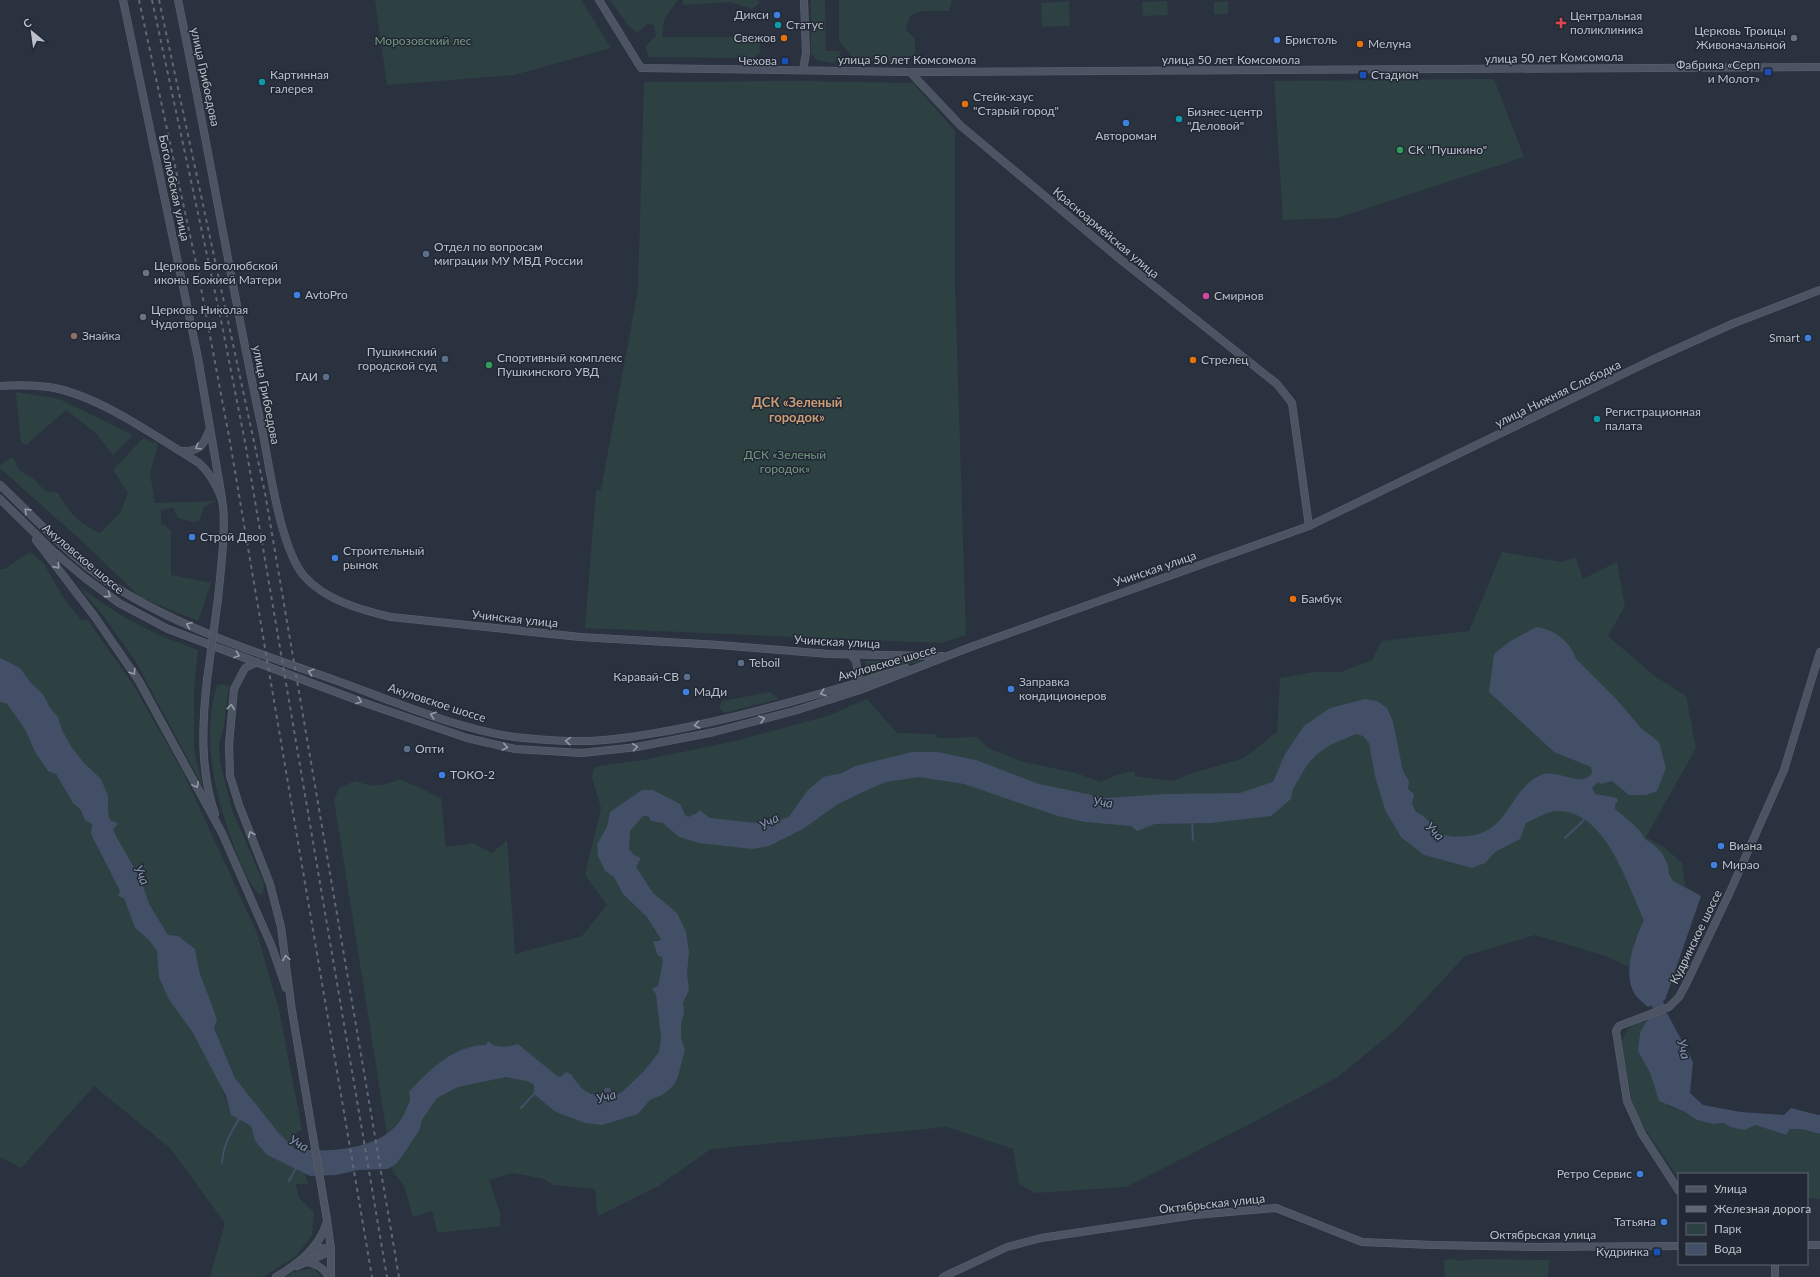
<svg xmlns="http://www.w3.org/2000/svg" width="1820" height="1277" viewBox="0 0 1820 1277" font-family="Lato,sans-serif">
<style>
.green{fill:#2d4042}
.water{fill:#424f67}
.lines{fill:none;stroke-linecap:round;stroke-linejoin:round}
.stream{stroke:#424f67;stroke-width:2}
.river{stroke:#424f67;stroke-width:12}
.secondary-casing{stroke:#5c626d;stroke-width:8}
.secondary{stroke:#4c5463;stroke-width:7}
.rail{stroke:#606876;stroke-width:2;stroke-dasharray:4 4;stroke-linecap:butt}
.secondary-bridge-casing{stroke:#5c626d;stroke-width:8;stroke-linecap:butt}
.secondary-bridge{stroke:#4c5463;stroke-width:7}
.oneway{stroke:#949aa6}
.shop-dot{fill:#3f7fe0;stroke:#222935;stroke-width:1.5}
.health-dot{fill:#e0444e;stroke:#222935;stroke-width:1.5}
.culture-dot{fill:#0f9aa8;stroke:#222935;stroke-width:1.5}
.food-dot{fill:#e8710a;stroke:#222935;stroke-width:1.5}
.worship-dot{fill:#6b7280;stroke:#222935;stroke-width:1.5}
.transit-dot{fill:#1a4fb4;stroke:#222935;stroke-width:1.5}
.leisure-dot{fill:#2e9e5b;stroke:#222935;stroke-width:1.5}
.service-dot{fill:#5c6f8a;stroke:#222935;stroke-width:1.5}
.hotel-dot{fill:#d1479c;stroke:#222935;stroke-width:1.5}
.education-dot{fill:#8d6e63;stroke:#222935;stroke-width:1.5}
.labels{text-anchor:middle;stroke-width:3;stroke-linejoin:round;paint-order:stroke}
.poi-label{font-size:12px;fill:#bbc0ca;stroke:#222935;text-anchor:start}
.park-label{font-size:12px;fill:#75987f;stroke:#222935}
.street-label{font-size:12px;fill:#bbc0ca;stroke:#222935}
.neighbourhood-label{font-size:13px;font-weight:bold;fill:#cb9e75;stroke:#222935}
.water-label{font-size:13px;font-style:italic;fill:#8695ae;stroke:#222935}
</style>
<rect width="100%" height="100%" fill="#2a3240"/>
<g class="green">
<polygon points="375,0 581,0 611,48 514,75 387,85"/>
<polygon points="610,0 678,0 664,19 662,37 759,37 760,52 755,58 649,57 645,47 656,36 654,25 647,24 637,33 627,24"/>
<polygon points="683,0 757,0 760,2 752,9 730,2 683,5"/>
<polygon points="811,0 825,0 826,51 839,51 841,58 833,63 817,60 811,54"/>
<polygon points="839,0 952,0 949,11 921,11 910,16 906,30 915,39 915,55 892,63 853,58 839,40"/>
<polygon points="1069,1 1070,26 1042,27 1041,3"/>
<polygon points="1167,1 1168,15 1143,16 1142,2"/>
<polygon points="1228,1 1228,14 1214,15 1214,2"/>
<polygon points="1494,79 1524,157 1337,218 1283,220 1274,81"/>
<polygon points="800,81 913,83 955,131 955,284 966,635 941,643 585,628 596,490 601,490 638,290 644,82"/>
<polygon points="16,392 59,399 133,435 113,455 96,433 66,410 26,445 21,442"/>
<path d="M 143,438 L 158,444 L 150,473 L 155,503 L 216,501 L 204,507 L 199,521 L 194,522 L 178,518 L 173,507 L 161,510 L 161,526 L 163,524 L 171,531 L 171,575 L 211,583 L 198,621 L 140,597 L 84,543 L 0,468 L 0,465 L 13,457 L 19,470 L 34,479 L 45,491 L 58,493 C 70,514 78,523 100,533 L 120,513 L 128,493 L 113,470 Z"/>
<path d="M 30,552 L 44,564 L 65,600 L 82,621 L 87,619 L 132,683 L 183,772 L 257,933 L 279,1010 L 302,1130 L 295,1133 L 295,1149 L 278,1132 L 235,1078 L 214,1028 L 214,1023 L 176,1008 C 198,1040 221,1077 231,1115 L 251,1126 L 255,1141 L 267,1155 L 305,1173 L 308,1184 L 296,1184 L 299,1198 L 314,1212 L 312,1235 L 296,1256 L 263,1277 L 210,1277 L 225,1223 L 170,1148 L 94,1086 L 21,1168 L 0,1157 L 0,569 L 4,569 Z"/>
<path d="M 1502,552 L 1562,562 L 1575,557 L 1583,579 L 1617,562 L 1625,606 L 1608,636 L 1653,675 L 1686,696 L 1696,748 L 1646,837 L 1665,848 L 1682,863 L 1685,886 L 1701,896 L 1635,938 L 1629,967 L 1606,956 L 1535,935 L 1465,956 L 1401,1025 L 1338,1077 L 1248,1125 L 1126,1187 L 1035,1193 L 1019,1184 L 1013,1149 L 947,1127 L 711,1149 L 657,1187 L 598,1216 L 595,1189 L 553,1185 L 544,1179 L 513,1173 L 489,1180 L 500,1213 L 500,1226 L 438,1233 L 432,1211 L 413,1217 L 404,1185 L 393,1172 L 334,800 L 339,788 L 355,781 C 375,788 380,787 400,779 L 441,798 L 446,847 L 473,843 L 492,853 L 507,840 L 515,954 L 582,936 L 607,905 L 585,875 L 601,808 L 592,778 L 594,768 L 599,766 L 644,760 L 735,741 L 827,716 L 867,699 L 897,733 L 935,734 L 938,738 L 977,737 L 988,748 L 1024,762 L 1076,773 L 1100,782 L 1116,775 L 1135,771 L 1135,776 L 1172,781 L 1190,774 L 1244,758 L 1277,732 L 1280,678 L 1315,672 L 1341,672 L 1372,660 L 1382,641 L 1469,631 Z"/>
<polygon points="79,587 125,618 161,636 198,650 194,687 194,750 203,787 136,662 102,614"/>
<polygon points="924,660 871,676 864,661"/>
<path d="M 224,684 L 229,687 L 223,731 L 219,744 L 220,762 L 232,810 L 264,884 L 263,894 L 259,894 C 248,883 243,869 237,854 C 217,803 200,740 217,685 Z"/>
<polygon points="770,692 779,699 724,713 719,707 722,701"/>
<path d="M 1648,1019 L 1640,1032 L 1638,1051 L 1650,1073 L 1655,1090 L 1669,1107 L 1685,1112 L 1697,1120 L 1713,1124 L 1724,1123 L 1730,1127 L 1755,1125 L 1786,1135 L 1790,1129 L 1801,1129 L 1820,1134 L 1820,1199 L 1807,1198 L 1807,1174 L 1679,1174 L 1679,1179 L 1634,1113 L 1622,1043 C 1626,1026 1633,1025 1648,1019 Z"/>
<polygon points="1456,1259 1457,1261 1476,1259 1549,1260 1548,1277 1445,1277 1444,1260"/>
<polygon points="314,1268 321,1277 286,1277 293,1272"/>
</g>
<g class="water">
<path d="M 1536,627 C 1554,629 1571,642 1576,659 L 1618,701 L 1642,729 L 1659,742 L 1666,768 L 1657,791 L 1646,795 L 1629,795 L 1612,781 L 1601,784 L 1598,782 L 1592,788 L 1595,794 L 1617,798 L 1618,801 L 1615,804 L 1615,809 L 1632,823 L 1640,831 L 1645,839 L 1654,845 L 1662,853 L 1668,865 L 1669,874 L 1673,881 L 1701,896 L 1665,1000 L 1648,1007 C 1644,1003 1639,1000 1636,996 C 1621,974 1634,941 1644,920 C 1627,884 1606,811 1558,811 C 1548,811 1535,819 1526,823 L 1520,839 L 1495,852 L 1485,863 L 1472,868 L 1424,855 L 1401,837 L 1385,810 L 1375,776 L 1369,743 L 1363,736 L 1356,734 L 1330,745 L 1316,755 L 1307,765 L 1293,789 L 1291,799 L 1271,816 L 1211,823 L 1155,824 L 1137,831 L 1131,826 L 1085,822 L 1058,816 L 964,784 L 919,777 L 886,782 L 865,791 L 838,804 L 803,829 L 769,846 L 752,849 L 699,843 L 679,837 L 663,823 L 651,821 L 648,816 L 643,816 L 630,831 L 629,849 L 634,855 L 641,858 L 636,867 L 653,893 L 677,913 L 686,932 L 689,952 L 687,974 L 689,990 L 683,1003 L 684,1012 L 681,1024 L 681,1038 L 685,1050 L 678,1076 L 674,1085 L 664,1094 L 650,1100 L 638,1114 L 602,1125 L 585,1123 L 561,1114 L 553,1110 L 534,1094 L 534,1085 L 527,1081 L 506,1077 L 458,1087 L 437,1098 L 422,1120 L 419,1131 L 402,1156 L 396,1164 L 388,1169 L 359,1170 L 336,1175 L 310,1176 L 267,1155 L 255,1141 L 251,1126 L 231,1115 L 226,1096 L 193,1033 L 168,998 L 159,977 L 157,951 L 149,940 L 135,928 L 124,898 L 118,896 L 120,891 L 91,834 L 92,824 L 85,820 L 81,810 L 73,803 L 56,774 L 48,771 L 35,752 L 26,731 L 16,716 L 6,703 L 0,702 L 0,658 L 20,668 L 31,683 L 43,694 L 50,708 L 58,717 L 62,730 L 72,748 L 85,764 L 101,779 L 108,796 L 108,811 L 109,818 L 111,821 L 116,822 L 117,825 L 113,829 L 116,836 L 141,880 L 149,904 L 168,935 L 178,936 L 195,949 L 199,971 L 217,1019 L 214,1028 L 235,1078 L 278,1132 L 295,1149 C 330,1153 389,1150 405,1112 C 406,1108 411,1101 410,1098 C 410,1096 409,1094 409,1092 C 429,1070 454,1045 486,1045 L 488,1041 C 495,1049 508,1047 518,1044 L 557,1076 L 560,1077 L 566,1072 L 571,1074 C 578,1085 587,1098 603,1094 L 605,1088 L 610,1088 L 611,1091 L 609,1097 L 611,1099 L 623,1091 L 644,1071 L 659,1052 L 661,1038 L 656,994 L 652,989 L 658,986 L 663,961 L 662,957 L 658,956 L 653,941 L 659,941 L 661,939 L 647,917 L 623,894 L 614,877 L 605,871 L 598,856 L 597,844 L 607,827 L 610,812 L 642,790 L 653,790 L 680,804 L 685,815 L 688,817 L 697,813 L 699,810 L 710,818 L 766,824 L 789,817 L 807,791 L 823,777 L 842,773 L 855,766 L 912,752 L 937,752 L 976,760 L 1039,784 L 1106,798 L 1166,794 L 1240,793 L 1273,782 L 1285,754 L 1304,726 L 1330,708 L 1365,699 L 1377,701 L 1387,708 L 1393,722 L 1403,771 L 1409,781 L 1408,789 L 1414,794 L 1412,804 L 1416,812 C 1427,816 1434,829 1444,835 C 1450,837 1459,837 1466,836 C 1509,835 1509,788 1541,775 C 1557,768 1581,789 1592,773 L 1591,767 L 1554,752 L 1489,692 L 1494,654 L 1509,642 Z"/>
<polygon points="1667,1013 1693,1062 1690,1093 1703,1105 1741,1112 1784,1115 1791,1108 1818,1115 1820,1115 1820,1134 1801,1129 1790,1129 1786,1135 1755,1125 1745,1130 1730,1127 1724,1123 1713,1124 1697,1120 1685,1112 1659,1101 1650,1073 1638,1051 1640,1032 1648,1019"/>
</g>
<g class="lines">
<g class="stream">
<polyline points="1192,821 1193,840"/>
<polyline points="1565,838 1584,820"/>
<polyline points="521,1108 534,1094"/>
<path d="M 222,1163 C 223,1145 231,1132 240,1117"/>
<polyline points="289,1181 297,1166"/>
</g>
<polyline class="river" points="1654,988 1664,1031"/>
<defs>
<g id="secondary">
<polyline points="123,0 198,358 222,498"/>
<path d="M 178,0 C 208,144 232,290 263,434 C 270,471 281,549 304,576 C 325,600 361,610 391,617 L 580,637 L 719,645 L 829,654 L 942,656"/>
<polyline points="599,0 641,68 910,72 1820,67"/>
<polyline points="803,70 806,53 804,0"/>
<polyline points="910,72 961,126 1115,255 1277,384 1292,403 1309,526"/>
<path d="M 0,386 C 16,385 33,385 49,387 C 99,395 156,437 199,463 C 209,472 216,484 221,497 C 228,516 220,576 218,599"/>
<path d="M 180,451 C 198,452 203,447 209,431"/>
<path d="M 0,485 C 40,523 78,566 127,594 C 190,631 262,655 332,679 C 388,699 456,729 515,737 C 534,739 555,741 574,741 C 605,742 637,736 667,731 C 748,716 827,692 906,668"/>
<polyline points="0,499 53,551 85,578 119,603 168,629 362,702 467,738 515,749 582,753 637,747 714,732 794,711 860,690 968,648 1309,526 1652,360 1732,324 1820,290"/>
<polyline points="36,540 95,617 139,681 222,833 272,947 286,988"/>
<polyline points="851,655 856,661 860,685"/>
<polyline points="257,662 245,668 234,689 229,745 230,776 239,805 270,884 281,927 292,1011 327,1220 331,1249 331,1277"/>
<path d="M 207,680 C 202,724 200,771 215,814"/>
<polyline points="1679,1191 1642,1134 1627,1101 1616,1031 1619,1026 1669,1007 1679,997 1686,984 1729,894 1784,770 1820,652"/>
<polyline points="1807,1245 1820,1245"/>
<polyline points="311,1251 320,1248 331,1249"/>
<path d="M 305,1262 C 316,1263 323,1267 329,1277"/>
<polyline points="1775,1264 1775,1277"/>
<polyline points="297,1266 326,1253 331,1249"/>
<path d="M 276,1277 C 299,1263 319,1248 327,1222"/>
<polyline points="943,1277 1007,1247 1041,1238 1195,1215 1276,1208 1362,1242 1433,1245 1534,1247 1679,1246"/>
</g>
</defs>
<use href="#secondary" class="secondary-casing"/>
<use href="#secondary" class="secondary"/>
<g class="rail">
<polyline points="139,0 198,272 230,442 372,1277"/>
<polyline points="152,0 221,320 245,442 387,1277"/>
<polyline points="159,0 265,493 399,1277"/>
</g>
<defs>
<polyline id="secondary-bridge" points="207,680 218,599"/>
</defs>
<use href="#secondary-bridge" class="secondary-bridge-casing"/>
<use href="#secondary-bridge" class="secondary-bridge"/>
</g>
<defs><path id="oneway-chevron" d="M-2-3.5L2.5 0L-2 3.5" fill="none" stroke-width="1.6" stroke-linecap="round" stroke-linejoin="round"/></defs>
<g class="oneway">
<use href="#oneway-chevron" transform="translate(198 447) rotate(150)"/>
<use href="#oneway-chevron" transform="translate(27 511) rotate(-136)"/>
<use href="#oneway-chevron" transform="translate(57 566) rotate(51)"/>
<use href="#oneway-chevron" transform="translate(108 595) rotate(36)"/>
<use href="#oneway-chevron" transform="translate(189 625) rotate(-158)"/>
<use href="#oneway-chevron" transform="translate(237 655) rotate(20)"/>
<use href="#oneway-chevron" transform="translate(133 672) rotate(56)"/>
<use href="#oneway-chevron" transform="translate(311 672) rotate(-161)"/>
<use href="#oneway-chevron" transform="translate(823 693) rotate(163)"/>
<use href="#oneway-chevron" transform="translate(359 701) rotate(21)"/>
<use href="#oneway-chevron" transform="translate(231 707) rotate(-84)"/>
<use href="#oneway-chevron" transform="translate(433 715) rotate(-161)"/>
<use href="#oneway-chevron" transform="translate(762 719) rotate(-15)"/>
<use href="#oneway-chevron" transform="translate(697 725) rotate(168)"/>
<use href="#oneway-chevron" transform="translate(568 741) rotate(-176)"/>
<use href="#oneway-chevron" transform="translate(505 747) rotate(13)"/>
<use href="#oneway-chevron" transform="translate(635 747) rotate(-8)"/>
<use href="#oneway-chevron" transform="translate(196 785) rotate(62)"/>
<use href="#oneway-chevron" transform="translate(251 834) rotate(-113)"/>
<use href="#oneway-chevron" transform="translate(286 958) rotate(-99)"/>
</g>
<g class="shop-dot">
<circle cx="777" cy="15" r="4"/>
<circle cx="1277" cy="40" r="4"/>
<circle cx="1126" cy="123" r="4"/>
<circle cx="297" cy="295" r="4"/>
<circle cx="1808" cy="338" r="4"/>
<circle cx="192" cy="537" r="4"/>
<circle cx="335" cy="558" r="4"/>
<circle cx="1011" cy="689" r="4"/>
<circle cx="686" cy="692" r="4"/>
<circle cx="442" cy="775" r="4"/>
<circle cx="1721" cy="846" r="4"/>
<circle cx="1714" cy="865" r="4"/>
<circle cx="1640" cy="1174" r="4"/>
<circle cx="1664" cy="1222" r="4"/>
</g>
<path class="health-dot" d="M1559 17h4v4h4v4h-4v4h-4v-4h-4v-4h4z"/>
<g class="culture-dot">
<circle cx="778" cy="25" r="4"/>
<circle cx="262" cy="82" r="4"/>
<circle cx="1179" cy="119" r="4"/>
<circle cx="1597" cy="419" r="4"/>
</g>
<g class="food-dot">
<circle cx="784" cy="38" r="4"/>
<circle cx="1360" cy="44" r="4"/>
<circle cx="965" cy="104" r="4"/>
<circle cx="1193" cy="360" r="4"/>
<circle cx="1293" cy="599" r="4"/>
</g>
<g class="worship-dot">
<circle cx="1794" cy="38" r="4"/>
<circle cx="146" cy="273" r="4"/>
<circle cx="143" cy="317" r="4"/>
</g>
<g class="transit-dot">
<rect x="781" y="57" width="8" height="8" rx="2"/>
<rect x="1764" y="68" width="8" height="8" rx="2"/>
<rect x="1359" y="71" width="8" height="8" rx="2"/>
<rect x="1653" y="1248" width="8" height="8" rx="2"/>
</g>
<g class="leisure-dot">
<circle cx="1400" cy="150" r="4"/>
<circle cx="489" cy="365" r="4"/>
</g>
<g class="service-dot">
<circle cx="426" cy="254" r="4"/>
<circle cx="445" cy="359" r="4"/>
<circle cx="326" cy="377" r="4"/>
<circle cx="741" cy="663" r="4"/>
<circle cx="687" cy="677" r="4"/>
<circle cx="407" cy="749" r="4"/>
</g>
<circle class="hotel-dot" cx="1206" cy="296" r="4"/>
<circle class="education-dot" cx="74" cy="336" r="4"/>
<g class="labels">
<g class="poi-label">
<text x="769" y="19" text-anchor="end">Дикси</text>
<text x="1570" y="20">Центральная<tspan x="1570" dy="14">поликлиника</tspan></text>
<text x="786" y="29">Статус</text>
<text x="1786" y="35" text-anchor="end">Церковь Троицы<tspan x="1786" dy="14">Живоначальной</tspan></text>
<text x="776" y="42" text-anchor="end">Свежов</text>
<text x="1285" y="44">Бристоль</text>
<text x="1368" y="48">Мелуна</text>
<text x="777" y="65" text-anchor="end">Чехова</text>
<text x="1760" y="69" text-anchor="end">Фабрика «Серп<tspan x="1760" dy="14">и Молот»</tspan></text>
<text x="270" y="79">Картинная<tspan x="270" dy="14">галерея</tspan></text>
<text x="1371" y="79">Стадион</text>
<text x="973" y="101">Стейк-хаус<tspan x="973" dy="14">"Старый город"</tspan></text>
<text x="1187" y="116">Бизнес-центр<tspan x="1187" dy="14">"Деловой"</tspan></text>
<text x="1126" y="140" text-anchor="middle">Автороман</text>
<text x="1408" y="154">СК "Пушкино"</text>
<text x="434" y="251">Отдел по вопросам<tspan x="434" dy="14">миграции МУ МВД России</tspan></text>
<text x="154" y="270">Церковь Боголюбской<tspan x="154" dy="14">иконы Божией Матери</tspan></text>
<text x="305" y="299">AvtoPro</text>
<text x="1214" y="300">Смирнов</text>
<text x="151" y="314">Церковь Николая<tspan x="151" dy="14">Чудотворца</tspan></text>
<text x="82" y="340">Знайка</text>
<text x="1800" y="342" text-anchor="end">Smart</text>
<text x="437" y="356" text-anchor="end">Пушкинский<tspan x="437" dy="14">городской суд</tspan></text>
<text x="497" y="362">Спортивный комплекс<tspan x="497" dy="14">Пушкинского УВД</tspan></text>
<text x="1201" y="364">Стрелец</text>
<text x="318" y="381" text-anchor="end">ГАИ</text>
<text x="1605" y="416">Регистрационная<tspan x="1605" dy="14">палата</tspan></text>
<text x="200" y="541">Строй Двор</text>
<text x="343" y="555">Строительный<tspan x="343" dy="14">рынок</tspan></text>
<text x="1301" y="603">Бамбук</text>
<text x="749" y="667">Teboil</text>
<text x="679" y="681" text-anchor="end">Каравай-СВ</text>
<text x="1019" y="686">Заправка<tspan x="1019" dy="14">кондиционеров</tspan></text>
<text x="694" y="696">МаДи</text>
<text x="415" y="753">Опти</text>
<text x="450" y="779">ТОКО-2</text>
<text x="1729" y="850">Виана</text>
<text x="1722" y="869">Мирао</text>
<text x="1632" y="1178" text-anchor="end">Ретро Сервис</text>
<text x="1656" y="1226" text-anchor="end">Татьяна</text>
<text x="1649" y="1256" text-anchor="end">Кудринка</text>
</g>
<g class="park-label">
<text x="423" y="45">Морозовский лес</text>
<text x="785" y="459">ДСК «Зеленый<tspan x="785" dy="14">городок»</tspan></text>
</g>
<g class="street-label">
<text transform="translate(1554 58) rotate(-1)" y="4">улица 50 лет Комсомола</text>
<text x="907" y="64">улица 50 лет Комсомола</text>
<text x="1231" y="64">улица 50 лет Комсомола</text>
<text transform="translate(205 77) rotate(78)" y="4">улица Грибоедова</text>
<text transform="translate(174 188) rotate(78)" y="4">Боголюбская улица</text>
<text transform="translate(1106 233) rotate(40)" y="4">Красноармейская улица</text>
<text transform="translate(1558 394) rotate(-26)" y="4">улица Нижняя Слободка</text>
<text transform="translate(266 395) rotate(79)" y="4">улица Грибоедова</text>
<text transform="translate(83 559) rotate(40)" y="4">Акуловское шоссе</text>
<text transform="translate(1155 569) rotate(-19)" y="4">Учинская улица</text>
<text transform="translate(515 619) rotate(6)" y="4">Учинская улица</text>
<text transform="translate(837 642) rotate(3)" y="4">Учинская улица</text>
<text transform="translate(887 663) rotate(-16)" y="4">Акуловское шоссе</text>
<text transform="translate(437 703) rotate(18)" y="4">Акуловское шоссе</text>
<text transform="translate(1696 937) rotate(-64)" y="4">Кудринское шоссе</text>
<text transform="translate(1212 1204) rotate(-6)" y="4">Октябрьская улица</text>
<text x="1543" y="1239">Октябрьская улица</text>
</g>
<g class="neighbourhood-label">
<text x="797" y="407">ДСК «Зеленый<tspan x="797" dy="15">городок»</tspan></text>
</g>
<g class="water-label">
<text transform="translate(1103 802) rotate(5)" y="5">Уча</text>
<text transform="translate(769 821) rotate(-29)" y="5">Уча</text>
<text transform="translate(1435 831) rotate(46)" y="5">Уча</text>
<text transform="translate(142 875) rotate(65)" y="5">Уча</text>
<text transform="translate(1684 1049) rotate(76)" y="5">Уча</text>
<text transform="translate(606 1096) rotate(-15)" y="5">Уча</text>
<text transform="translate(299 1143) rotate(28)" y="5">Уча</text>
</g>
</g>
<rect x="1678" y="1173" width="130" height="92" fill="#222935" stroke="#5f6571"/>
<rect x="1686" y="1186" width="20" height="6" fill="#4c5463" stroke="#5f6571"/>
<text x="1714" y="1193" font-size="12" fill="#bbc0ca">Улица</text>
<rect x="1686" y="1206" width="20" height="6" fill="#606876" stroke="#5f6571"/>
<text x="1714" y="1213" font-size="12" fill="#bbc0ca">Железная дорога</text>
<rect x="1686" y="1223" width="20" height="12" fill="#2d4042" stroke="#5f6571"/>
<text x="1714" y="1233" font-size="12" fill="#bbc0ca">Парк</text>
<rect x="1686" y="1243" width="20" height="12" fill="#424f67" stroke="#5f6571"/>
<text x="1714" y="1253" font-size="12" fill="#bbc0ca">Вода</text>
<g transform="translate(32 32) rotate(331)" stroke="#222935" stroke-width="3" paint-order="stroke">
<path d="M0-3L7 15L0 10L-7 15Z" fill="#bbc0ca"/>
<text y="-6" font-size="11" font-weight="bold" text-anchor="middle" fill="#bbc0ca">С</text>
</g>
</svg>
